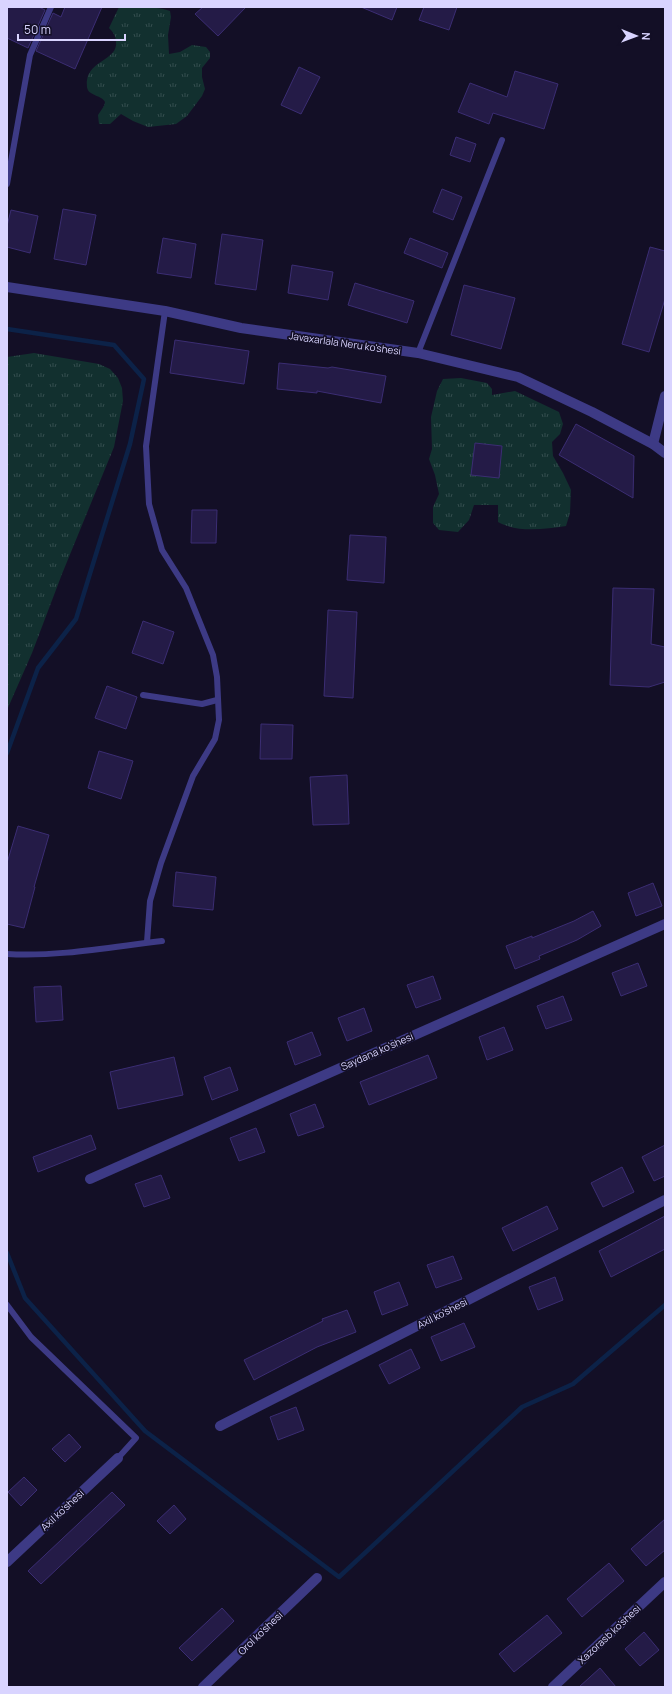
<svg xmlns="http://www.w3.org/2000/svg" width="672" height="1694" viewBox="0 0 672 1694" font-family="Manrope,sans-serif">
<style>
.grass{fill:url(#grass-tufts)}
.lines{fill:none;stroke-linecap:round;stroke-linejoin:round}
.stream{stroke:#0c2248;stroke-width:4.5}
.building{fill:#241b47;stroke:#3b2d73}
.service{stroke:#3d3a85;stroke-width:6}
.minor{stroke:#3d3a85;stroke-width:10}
.tertiary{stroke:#3d3a85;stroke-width:10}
.labels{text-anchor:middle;stroke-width:3.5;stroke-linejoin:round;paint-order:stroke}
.street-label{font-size:10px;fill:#d9d4ff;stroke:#130f26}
</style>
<defs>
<pattern id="grass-tufts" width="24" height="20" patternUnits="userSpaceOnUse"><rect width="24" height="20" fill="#12302f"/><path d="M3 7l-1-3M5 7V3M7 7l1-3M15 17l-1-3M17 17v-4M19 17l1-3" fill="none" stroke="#344d4e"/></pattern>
</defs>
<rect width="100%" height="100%" fill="#130f26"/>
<g class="grass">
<path d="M 119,7 C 131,7 160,6 170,11 L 171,17 L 168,35 L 169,54 L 180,52 L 192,45 L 206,47 L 210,52 L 210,58 L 202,68 L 202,77 L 205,89 L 202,96 L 187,116 L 176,124 L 148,127 L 133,121 L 121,114 L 110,124 L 99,124 L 98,115 L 104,106 L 105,102 C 102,95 88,96 87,87 C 84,59 119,62 116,41 C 116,36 112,31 109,28 Z"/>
<polygon points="34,353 99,364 110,369 118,378 122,388 123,401 114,447 62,574 32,653 7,710 7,357"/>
<path d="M 461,378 L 487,383 L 492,389 L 492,395 L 515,391 L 559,412 L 563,424 L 560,434 L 552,442 L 553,456 L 563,473 L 571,490 L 570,513 L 566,526 C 544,529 518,533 498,522 L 498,505 L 474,505 L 469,520 L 458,532 L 439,530 L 433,523 L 433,507 L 439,494 L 435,475 L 429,459 L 432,449 L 431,417 L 437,391 L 443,379 Z"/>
</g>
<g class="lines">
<g class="stream">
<polyline points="7,329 114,345 144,379 130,444 76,619 38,668 7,753"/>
<polyline points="7,1253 25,1298 145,1431 339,1577 522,1407 573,1384 665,1305"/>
</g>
</g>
<g class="building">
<polygon points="7,7 39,7 45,10 28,48 7,38"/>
<polygon points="65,7 102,7 75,69 36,51 53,13 61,17"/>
<polygon points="203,7 246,7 218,36 195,14"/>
<polygon points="361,7 397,7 392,20"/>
<polygon points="424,7 457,7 449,30 419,20"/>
<polygon points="299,67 320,77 301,114 281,105"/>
<polygon points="515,71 558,84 544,129 493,113 489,124 458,112 470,83 507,97"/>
<polygon points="456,137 476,144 470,162 450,155"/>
<polygon points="442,189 462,197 453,220 433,212"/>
<polygon points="63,209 96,215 86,265 54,259"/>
<polygon points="11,210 38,216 30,253 7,247 7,226"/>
<polygon points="222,234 263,240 256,290 215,284"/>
<polygon points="163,238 196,244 191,278 157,273"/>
<polygon points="410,238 448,253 442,268 404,253"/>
<polygon points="650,247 665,251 665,299 649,352 622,344"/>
<polygon points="292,265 333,272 328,300 288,293"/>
<polygon points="355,283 414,301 407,323 348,305"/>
<polygon points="464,285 515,298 501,349 451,335"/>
<polygon points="175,340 249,351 244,384 170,373"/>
<polygon points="279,363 328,368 332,367 386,376 381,403 317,391 317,393 277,389"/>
<polygon points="576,424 634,456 633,498 559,455"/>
<polygon points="475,443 502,446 499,478 471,475"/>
<polygon points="192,510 217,510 216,543 191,543"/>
<polygon points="350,535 386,537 384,583 347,580"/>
<polygon points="613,588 654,589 651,644 665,647 665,682 649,687 610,685"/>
<polygon points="328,610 357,612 353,698 324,696"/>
<polygon points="143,621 174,632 163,664 132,653"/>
<polygon points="107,686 137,697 126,729 95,718"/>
<polygon points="261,724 293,725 292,759 260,759"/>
<polygon points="99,751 133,761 121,799 88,788"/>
<polygon points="347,775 349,824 313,825 310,777"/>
<polygon points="18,826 49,835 34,887 35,887 24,928 7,924 7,863"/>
<polygon points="176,872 216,877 213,910 173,906"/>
<polygon points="653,883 662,906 636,916 628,893"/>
<polygon points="593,911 601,926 577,940 539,956 540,959 515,969 506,946 532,936 532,938 574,921"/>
<polygon points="638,963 647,986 621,996 612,973"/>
<polygon points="433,976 441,999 416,1008 407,985"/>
<polygon points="61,986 63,1020 36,1022 34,987"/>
<polygon points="563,996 572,1020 546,1029 537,1006"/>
<polygon points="364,1008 372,1031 347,1041 338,1018"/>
<polygon points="504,1027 513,1050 487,1060 479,1037"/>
<polygon points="312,1032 321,1055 295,1065 287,1042"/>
<polygon points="428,1055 437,1078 369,1105 360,1082"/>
<polygon points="174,1057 183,1095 118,1109 110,1072"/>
<polygon points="230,1067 238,1090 212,1100 204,1077"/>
<polygon points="315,1104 324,1127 298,1136 290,1114"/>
<polygon points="256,1128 265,1152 239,1161 230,1138"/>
<polygon points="91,1135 96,1149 38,1172 33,1157"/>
<polygon points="665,1145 665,1176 654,1181 642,1157"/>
<polygon points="622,1167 634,1192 603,1207 591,1183"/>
<polygon points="161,1175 170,1198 144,1207 135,1184"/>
<polygon points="547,1206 558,1229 513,1251 502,1228"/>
<polygon points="665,1216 665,1249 611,1277 599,1251"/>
<polygon points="453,1256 462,1279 436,1288 427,1265"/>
<polygon points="555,1277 563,1300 538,1310 529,1287"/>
<polygon points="399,1282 408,1305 382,1315 374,1292"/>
<polygon points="347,1310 356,1332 317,1347 254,1380 244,1360 323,1321 322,1319"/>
<polygon points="464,1323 475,1347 441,1361 431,1337"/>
<polygon points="411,1349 420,1368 389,1384 379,1365"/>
<polygon points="296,1407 304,1430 278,1440 270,1417"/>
<polygon points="69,1434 81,1447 65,1462 52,1449"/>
<polygon points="24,1477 37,1490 21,1506 8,1492"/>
<polygon points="112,1492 125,1505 41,1584 28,1571"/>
<polygon points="174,1505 186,1519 170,1534 157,1521"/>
<polygon points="665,1519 665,1550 646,1566 631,1549"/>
<polygon points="609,1563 624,1581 582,1617 567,1599"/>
<polygon points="222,1608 234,1621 192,1661 179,1648"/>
<polygon points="547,1615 562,1633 514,1672 499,1654"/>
<polygon points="644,1632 659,1650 640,1666 625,1649"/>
<polygon points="600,1668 616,1687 579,1687"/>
</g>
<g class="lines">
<g class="service">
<polyline points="7,184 30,55 51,7"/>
<polyline points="418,353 502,140"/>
<polyline points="143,695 202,704 217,700"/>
<polyline points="147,942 150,901 161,863 193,776 215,739 219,720 217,677 213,655 186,588 162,550 149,504 146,446 165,311"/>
<path d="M 7,954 C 58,957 111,947 162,941"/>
<polyline points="7,1305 31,1337 136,1438 118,1458"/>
</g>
<g class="minor">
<polyline points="653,444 665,396"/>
<polyline points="90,1179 665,924"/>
<polyline points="220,1426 665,1200"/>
<polyline points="7,1562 118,1458"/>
<polyline points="203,1687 317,1578"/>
<polyline points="553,1687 665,1582"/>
</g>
<polyline class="tertiary" points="7,287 165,311 241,328 418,353 518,377 592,412 653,444 665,453"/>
</g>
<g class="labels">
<g class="street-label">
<text transform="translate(345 343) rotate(8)" y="4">Javaxarlala Neru ko'shesi</text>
<text transform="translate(377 1051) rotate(-24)" y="4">Saydana ko'shesi</text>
<text transform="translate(442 1313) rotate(-27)" y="4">Axil ko'shesi</text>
<text transform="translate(62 1510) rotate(-43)" y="4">Axil ko'shesi</text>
<text transform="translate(260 1633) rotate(-44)" y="4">Orol ko'shesi</text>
<text transform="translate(609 1634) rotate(-43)" y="4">Xazorasb ko'shesi</text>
</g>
</g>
<rect width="672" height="1694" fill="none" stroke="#d9d4ff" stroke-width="16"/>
<g transform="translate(636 36) rotate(91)" stroke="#130f26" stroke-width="3" paint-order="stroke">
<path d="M0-3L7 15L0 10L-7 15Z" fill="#d9d4ff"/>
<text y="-6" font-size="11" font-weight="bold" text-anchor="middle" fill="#d9d4ff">N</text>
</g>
<path d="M18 34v6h107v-6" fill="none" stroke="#d9d4ff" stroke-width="2"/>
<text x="24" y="34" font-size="12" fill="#d9d4ff" stroke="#130f26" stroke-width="3" paint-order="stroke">50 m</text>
</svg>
